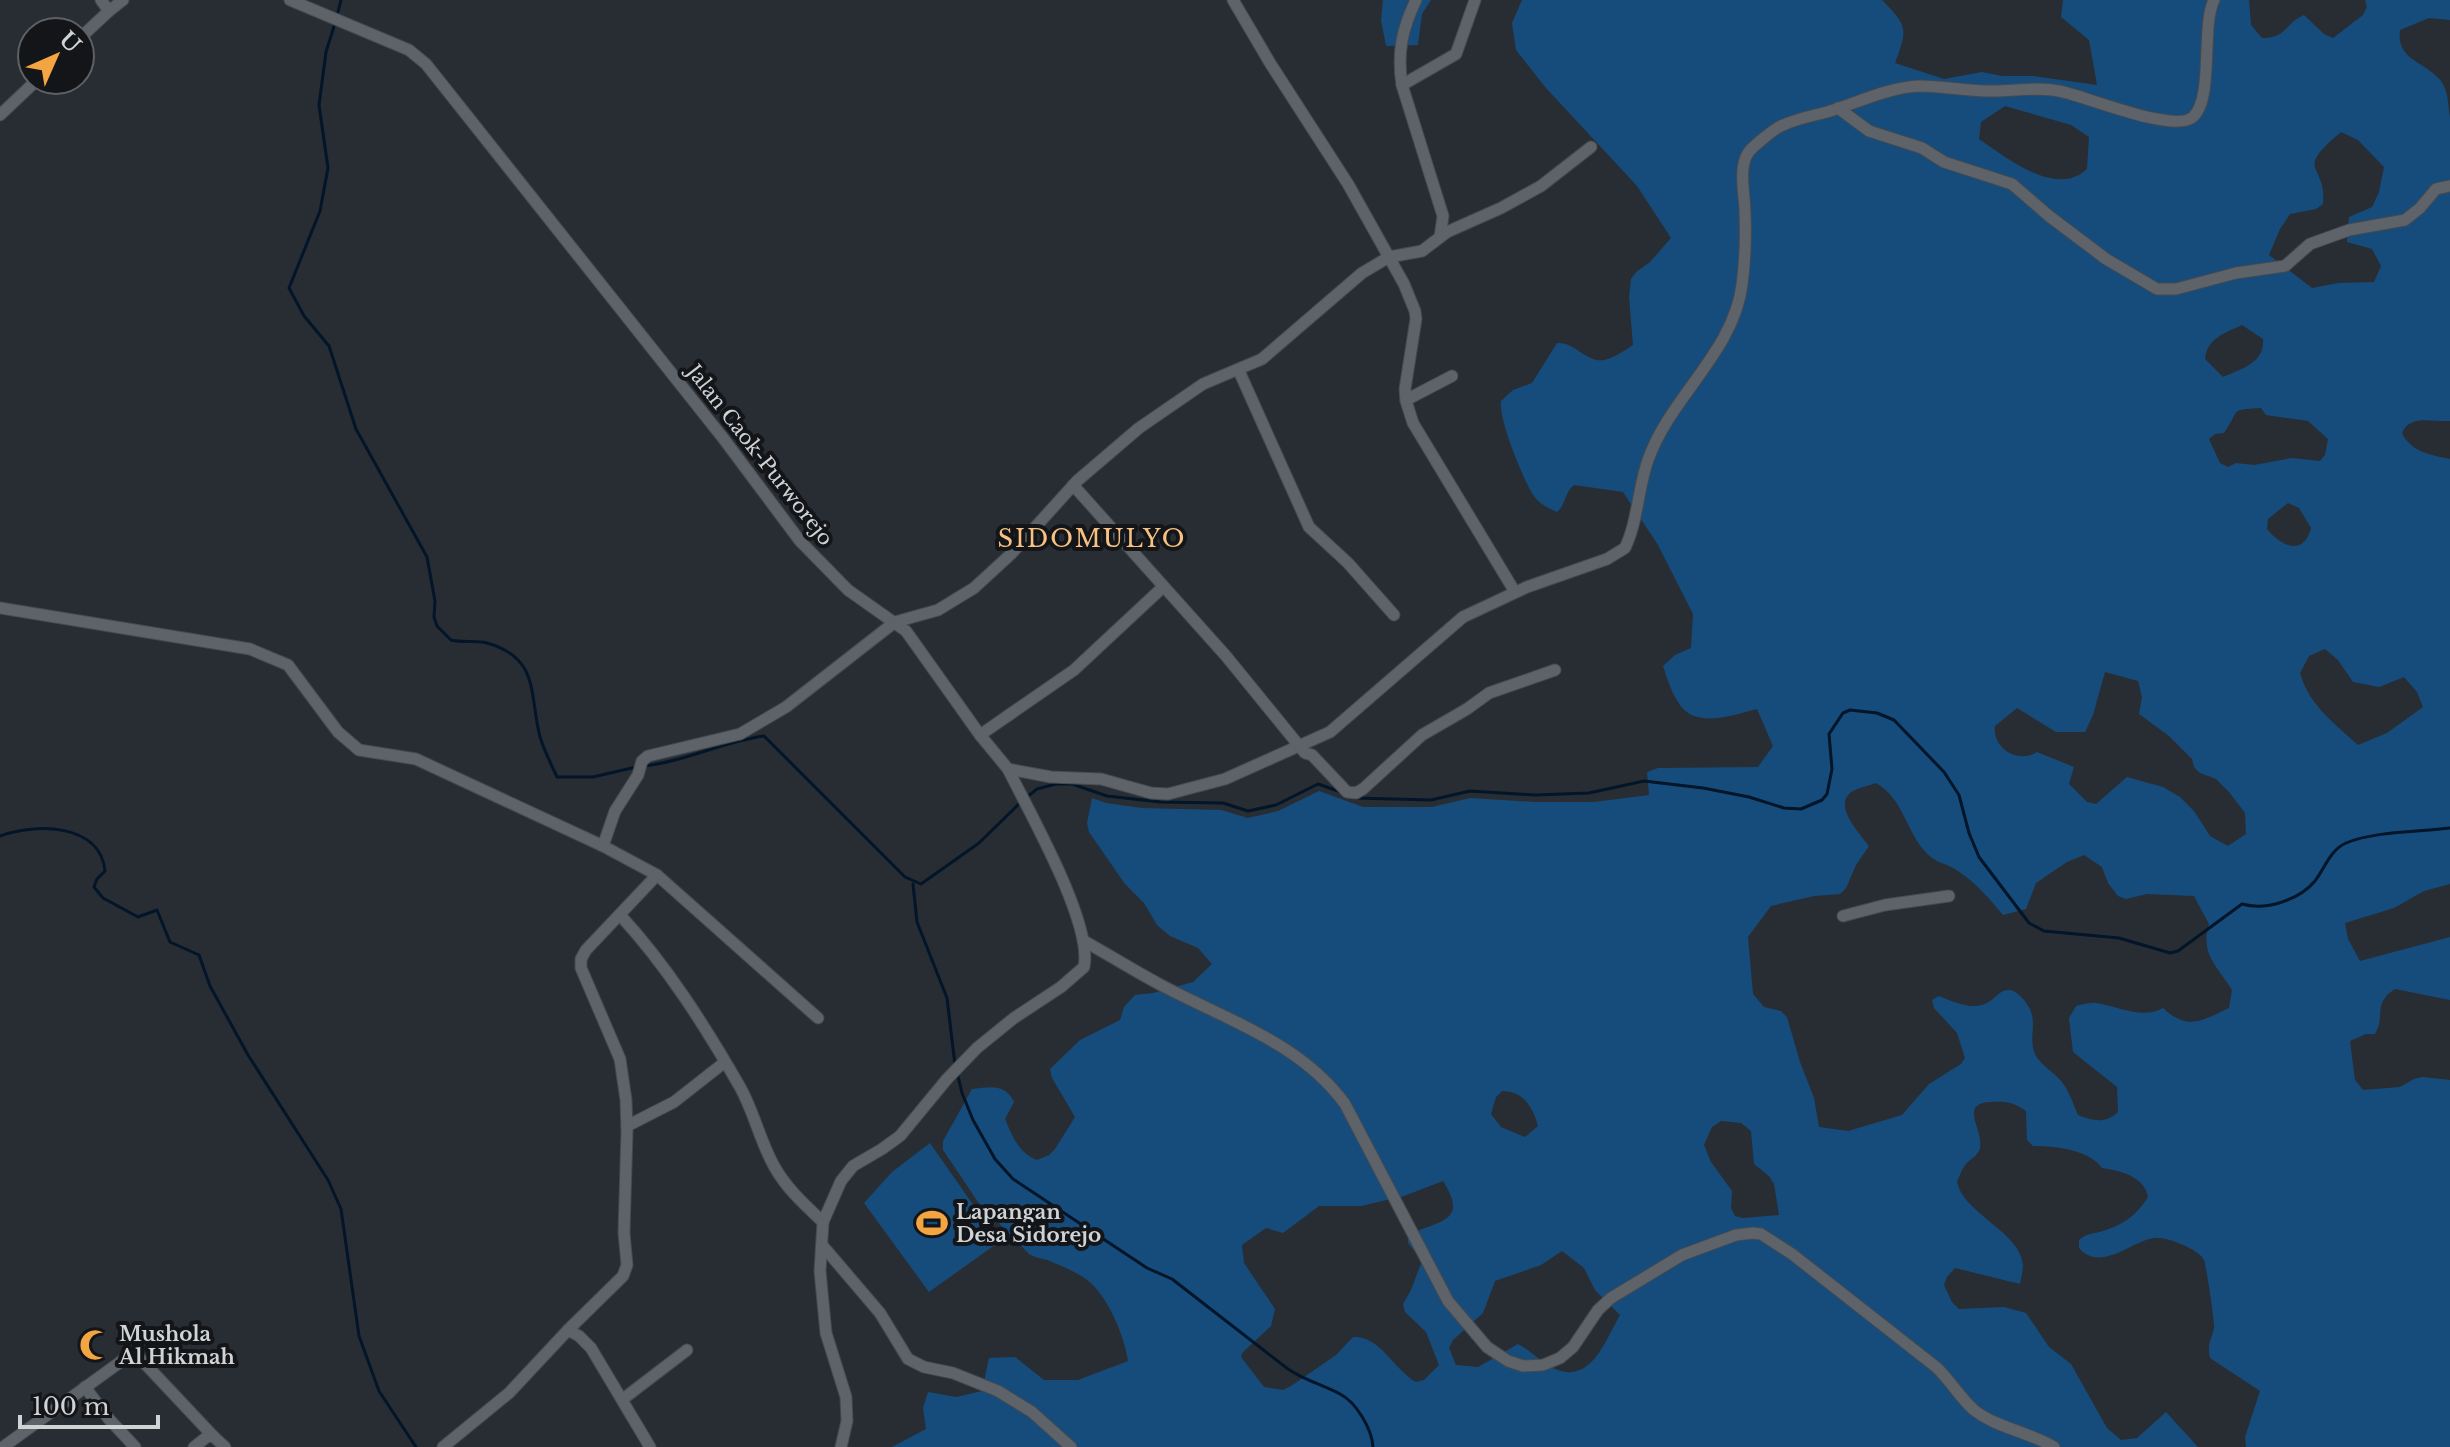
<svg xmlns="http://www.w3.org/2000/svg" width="2450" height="1447" viewBox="0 0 2450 1447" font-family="'Libre Baskerville',serif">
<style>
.green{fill:#154c7c;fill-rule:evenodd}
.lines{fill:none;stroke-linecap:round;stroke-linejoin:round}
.stream{stroke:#021529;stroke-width:3}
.minor-casing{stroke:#464a4f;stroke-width:13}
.minor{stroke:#5d6369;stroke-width:11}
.labels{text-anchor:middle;stroke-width:8;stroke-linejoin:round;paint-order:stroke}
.street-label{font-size:20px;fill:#cfd3d6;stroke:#131518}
.poi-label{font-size:20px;font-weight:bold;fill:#cfd3d6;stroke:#131518;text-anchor:start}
.quarter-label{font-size:24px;letter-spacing:2px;fill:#f7c184;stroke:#131518}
</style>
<rect width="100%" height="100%" fill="#282d33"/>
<g class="green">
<polygon points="1383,0 1431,0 1422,14 1418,45 1386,46 1381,20"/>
<path d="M 1522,0 L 1882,0 C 1909,27 1907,30 1895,63 L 1944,79 L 1982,72 L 2002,76 L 2033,76 L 2097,85 L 2089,40 L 2061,17 L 2063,0 L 2249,0 L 2251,25 L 2262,38 C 2286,39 2285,23 2304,15 L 2324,34 L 2333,38 L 2363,15 L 2367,7 L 2365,0 L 2450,0 L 2450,20 L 2429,18 L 2400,30 C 2396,61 2425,61 2441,81 C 2449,92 2448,106 2450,118 L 2450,421 C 2432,422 2410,414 2402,433 C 2411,452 2431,455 2450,459 L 2450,884 L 2424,891 L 2394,908 L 2345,923 L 2348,939 L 2360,961 L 2450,937 L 2450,1000 L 2395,989 C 2372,1004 2386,1015 2375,1034 L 2366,1034 L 2350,1041 L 2355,1080 L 2363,1090 L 2400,1087 L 2414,1079 L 2423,1077 L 2450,1080 L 2450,1447 L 2246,1447 L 2245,1437 L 2260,1391 L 2210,1358 C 2207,1342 2211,1342 2214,1328 C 2215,1323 2206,1265 2204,1260 C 2199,1249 2165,1236 2154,1238 C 2132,1241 2100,1273 2079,1248 L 2079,1240 C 2087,1233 2093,1234 2103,1231 C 2124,1224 2136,1216 2148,1197 C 2144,1176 2121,1171 2102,1168 C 2088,1149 2055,1146 2033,1146 L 2027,1140 L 2026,1111 C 2013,1102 2007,1101 1991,1102 C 1956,1103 1987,1133 1979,1151 C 1976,1157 1970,1159 1966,1164 C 1962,1168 1960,1176 1957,1181 C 1962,1213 2021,1232 2023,1265 C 2023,1270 2021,1278 2020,1284 L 1955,1268 L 1947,1277 L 1944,1285 L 1952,1302 L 1959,1309 L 2004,1307 L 2026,1313 L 2049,1347 L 2071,1364 L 2107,1428 L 2121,1440 L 2137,1438 L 2166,1412 L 2198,1447 L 892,1447 L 926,1429 L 923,1408 L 928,1392 L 956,1397 L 982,1391 L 989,1358 L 1015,1357 L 1044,1380 L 1078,1380 L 1128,1361 C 1124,1335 1110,1302 1091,1283 C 1081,1274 1064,1267 1052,1262 C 1045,1258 1037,1259 1029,1254 L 978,1202 L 943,1150 L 943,1141 L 972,1089 C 990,1087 1005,1083 1014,1102 L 1005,1119 C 1012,1136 1019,1153 1037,1160 L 1049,1155 L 1055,1149 L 1075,1117 L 1052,1078 L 1050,1069 L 1080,1040 L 1120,1020 L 1124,1007 L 1135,995 L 1153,993 L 1193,982 L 1212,964 L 1198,948 L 1170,936 L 1157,925 L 1144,903 L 1125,884 L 1089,832 L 1087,823 L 1092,798 L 1106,803 L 1142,808 L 1221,810 L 1248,818 L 1278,811 L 1319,791 L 1363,807 L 1432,807 L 1470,798 L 1535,802 L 1594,802 L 1649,795 L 1647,772 L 1658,768 L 1758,767 L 1773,746 L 1757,709 C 1733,715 1694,730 1678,702 C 1671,691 1667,678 1663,666 L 1675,655 L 1691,648 L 1693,614 L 1658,545 L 1623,492 L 1574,485 C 1564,493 1566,505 1557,512 C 1547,508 1537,502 1532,493 C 1522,476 1498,418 1501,401 L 1513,390 L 1532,383 L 1557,343 C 1576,342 1586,363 1604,360 C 1614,358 1625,350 1633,345 L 1629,297 L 1631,279 L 1636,272 L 1650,262 L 1671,238 L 1637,186 L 1546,88 L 1516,50 L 1512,23 ZM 2005,106 L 2071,125 L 2089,137 L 2087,169 C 2056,198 2007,158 1979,139 L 1981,122 ZM 2341,132 L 2358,140 L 2384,167 L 2379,192 L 2372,207 L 2349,217 L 2347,242 L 2372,249 L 2381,266 L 2374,282 L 2338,283 L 2312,288 L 2269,255 L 2280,229 L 2290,214 L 2316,209 L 2323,204 C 2327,162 2292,173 2341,132 ZM 2242,325 L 2263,339 C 2265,363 2241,369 2223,377 L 2205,359 C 2207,338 2225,333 2242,325 ZM 2261,408 L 2266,415 L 2308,421 L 2328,439 L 2325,455 L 2320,461 L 2292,458 L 2254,465 L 2236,463 L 2228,467 L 2220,463 L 2209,439 L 2215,434 L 2224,433 C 2241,410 2227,410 2261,408 ZM 2288,503 L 2299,508 L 2311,528 C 2303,558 2280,545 2267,529 L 2268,519 ZM 2325,649 L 2338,660 L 2353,682 L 2379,687 L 2404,677 L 2417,692 L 2423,707 L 2387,733 L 2358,745 C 2334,723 2309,705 2300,673 L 2309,656 ZM 2105,672 L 2138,681 L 2142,697 L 2139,714 L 2169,736 L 2192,759 L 2194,767 L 2200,773 L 2216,779 L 2229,792 L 2245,813 L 2246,834 L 2228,846 L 2210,836 L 2194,811 L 2180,797 L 2163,787 L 2127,777 L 2096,804 L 2087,802 L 2069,784 L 2074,767 L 2037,752 C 2019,764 1992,749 1995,726 L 2017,708 L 2056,732 L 2085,732 L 2093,715 ZM 1876,783 C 1902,798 1905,826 1922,848 C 1937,866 1944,861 1958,871 C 1976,883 1989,898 2003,915 L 2026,909 L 2036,883 L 2067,862 L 2084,855 L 2102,867 L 2108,883 L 2118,896 L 2126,899 L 2147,894 L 2194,896 L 2209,924 C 2200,954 2217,966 2232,990 L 2229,1008 C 2201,1021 2188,1031 2163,1008 C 2143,1020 2117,1006 2096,1003 C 2089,1002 2082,1005 2076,1006 L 2069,1018 L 2073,1052 L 2117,1087 L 2118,1112 C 2106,1124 2092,1121 2078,1115 C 2073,1104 2069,1090 2061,1081 C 2054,1072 2040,1065 2035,1054 C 2027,1035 2041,1020 2024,1000 C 2020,996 2015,990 2009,990 C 2002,990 1997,995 1993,999 C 1976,1013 1957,1003 1939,996 L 1932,1000 L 1934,1008 L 1957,1033 L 1965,1058 L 1961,1064 L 1929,1084 L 1902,1115 L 1848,1131 L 1819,1127 L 1814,1098 L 1800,1062 L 1787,1017 L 1781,1011 L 1764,1007 L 1753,994 L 1748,937 L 1771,906 L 1814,896 L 1840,894 L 1846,888 L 1856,865 L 1869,846 C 1860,834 1834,807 1850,793 C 1856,788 1868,786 1876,783 ZM 1502,1091 C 1524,1091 1533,1108 1538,1126 L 1525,1137 L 1501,1127 L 1491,1114 L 1496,1097 ZM 1721,1121 L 1741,1123 L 1751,1131 L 1754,1164 L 1769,1176 L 1774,1184 L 1779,1215 L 1743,1218 L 1735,1216 L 1731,1208 L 1732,1191 L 1711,1162 L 1704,1145 L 1712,1127 ZM 1443,1181 C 1469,1222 1440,1220 1408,1235 L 1408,1243 L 1422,1261 L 1411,1290 L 1403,1304 L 1405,1312 L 1426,1332 L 1439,1365 L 1424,1380 L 1416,1382 C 1394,1370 1380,1335 1353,1337 L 1336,1355 L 1291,1386 L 1283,1390 L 1264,1387 L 1241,1357 L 1242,1353 L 1271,1326 L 1275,1309 L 1244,1263 L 1242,1245 L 1266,1228 L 1283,1233 L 1319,1206 L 1361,1206 L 1404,1196 ZM 1562,1251 L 1584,1268 L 1595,1290 L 1620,1315 C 1607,1337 1593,1380 1561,1371 C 1545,1367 1532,1351 1518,1344 L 1478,1367 L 1456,1365 L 1449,1348 L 1453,1340 L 1483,1313 L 1495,1281 L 1541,1265 Z"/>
<polygon points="930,1143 999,1242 929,1292 864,1203 892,1172"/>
</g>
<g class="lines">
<g class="stream">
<polyline points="337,16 341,0"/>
<path d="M 335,23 L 326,52 L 319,105 L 328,168 L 320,211 L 289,288 L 304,316 L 329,346 L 356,429 L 427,557 L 435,601 L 434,617 L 437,626 L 451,640 C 462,643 476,640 487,643 C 540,658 529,694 540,737 C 544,750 551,764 557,777 L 593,777 L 636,767"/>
<path d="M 643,766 C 684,762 722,742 764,736 L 905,877 L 921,884 L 979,843 L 1021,802"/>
<polyline points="1027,797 1037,789 1056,784 1072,784 1107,796 1160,802 1223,803 1248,811 1276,805 1318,784 1341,792"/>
<path d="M 1355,798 L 1431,800 L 1470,791 L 1535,795 L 1589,793 L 1644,781 L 1703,788 L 1749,797 L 1784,808 L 1801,809 L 1822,800 L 1827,794 L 1832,769 L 1829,734 L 1843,713 L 1850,710 L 1877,713 L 1894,720 L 1944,772 L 1959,795 L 1969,833 L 1979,857 L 2029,923 L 2044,931 L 2119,938 L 2170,953 L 2178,951 L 2242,904 C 2266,911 2299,900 2315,881 C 2325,868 2330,850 2346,843 C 2375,831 2419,832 2450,828"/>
<path d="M 0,836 C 36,823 100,823 105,871 L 97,879 L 94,887 L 103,898 L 138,917 L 157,910 L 170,942 L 199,955 L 210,986 L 248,1055 L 328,1180 L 341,1209 L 359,1336 L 379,1391 L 416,1447"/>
<polyline points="913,884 917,922 947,998 955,1065"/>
<path d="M 957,1072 L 962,1093 L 973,1120 L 995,1159 L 1013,1179 L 1147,1268 L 1172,1279 L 1288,1369 C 1304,1380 1323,1385 1340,1394 C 1356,1402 1372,1429 1373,1447"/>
</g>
<defs>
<g id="minor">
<polyline points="101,0 109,11 123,0"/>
<path d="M 290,0 L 409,50 L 426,64 L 723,438 L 800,541 L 848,590 L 906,631 L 980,735 L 1008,769 L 1051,777 L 1101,779 L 1151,793 L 1168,794 L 1225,779 L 1330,732 L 1463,617 L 1527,587 L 1607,559 L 1625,548 C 1638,521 1638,488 1648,460 C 1670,397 1733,353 1742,285 C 1745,262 1746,237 1745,213 C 1745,195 1738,169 1748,153 C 1752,147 1774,129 1781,126 C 1795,119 1812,116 1827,112 C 1857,103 1889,87 1920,86 C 1943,86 1965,91 1987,91 C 2011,92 2035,86 2059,91 C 2086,96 2174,134 2193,117 C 2214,98 2201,26 2214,0"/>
<polyline points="1233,0 1270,63 1348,184 1404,284 1415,311 1416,319 1405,389 1406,401 1413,423 1515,592"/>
<path d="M 1416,0 C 1402,29 1397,53 1402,85 L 1443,216 L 1440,237"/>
<polyline points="80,38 109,11"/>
<polyline points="1402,85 1456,54 1475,0"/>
<polyline points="1838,108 1869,131 1922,148 1944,162 2012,184 2049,216 2106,259 2157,289 2176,289 2236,273 2285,266 2310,244 2349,230 2405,220 2420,208 2436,189 2450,186"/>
<polyline points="0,115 37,80"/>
<polyline points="1239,371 1309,527 1348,563 1394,615"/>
<polyline points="1406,400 1452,376"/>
<polyline points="1073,485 1226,656 1305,753 1312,755 1347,792 1356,793 1363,789 1422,735 1467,709 1489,693 1555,670"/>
<polyline points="0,608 250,649 288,665 338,732 359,750 416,759 603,846 657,875 818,1018"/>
<polyline points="980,735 1074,670 1163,587"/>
<polyline points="603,846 615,811 638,775 642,761 648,756 740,734 786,707 895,622 938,610 974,588 1011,554 1077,481 1139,428 1203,384 1262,359 1362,273 1389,257 1422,251 1447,232 1501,208 1541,186 1591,147"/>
<path d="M 620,915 C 667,966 705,1026 740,1087 C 754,1112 760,1141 774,1166 C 786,1188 805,1205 823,1222"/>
<polyline points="1843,916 1885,905 1949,896"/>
<path d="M 1084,941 C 1109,955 1133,970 1159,984 C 1224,1019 1300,1042 1345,1104 L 1448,1301 L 1487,1347 L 1508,1361 L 1523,1366 L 1543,1365 L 1560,1358 L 1573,1347 L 1598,1310 L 1611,1298 L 1682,1255 L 1736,1235 L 1753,1233 L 1761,1234 L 1792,1254 L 1936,1367 C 1951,1381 1960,1398 1974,1410 C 1997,1428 2029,1432 2054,1447"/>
<polyline points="627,1126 674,1102 725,1062"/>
<polyline points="822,1245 880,1313 908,1359 924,1367 953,1373 998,1391 1032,1412 1071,1447"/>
<polyline points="568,1330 623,1276 627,1265 624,1233 627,1131 626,1100 620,1059 581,968 581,959 586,950 657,875"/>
<polyline points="85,1387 108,1418 135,1447"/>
<polyline points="623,1399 687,1350"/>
<polyline points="3,1447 134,1352 214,1437"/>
<polyline points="194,1447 208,1436 214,1437 225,1447"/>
<polyline points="443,1447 509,1393 568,1330 579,1336 591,1348 650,1447"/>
<path d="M 841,1447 L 847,1421 L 846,1397 L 826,1333 L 820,1271 L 823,1222 L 841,1181 L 853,1166 L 882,1149 L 900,1136 L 947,1079 L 977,1048 L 1014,1018 L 1061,987 L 1084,967 C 1093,923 1029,812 1008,769"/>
</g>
</defs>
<use href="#minor" class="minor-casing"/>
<use href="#minor" class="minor"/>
</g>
<defs>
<symbol id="stadium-bare" viewBox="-9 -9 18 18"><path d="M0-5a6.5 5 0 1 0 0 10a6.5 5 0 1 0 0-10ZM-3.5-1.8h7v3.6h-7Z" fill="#f2a541" stroke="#131518" stroke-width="2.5" paint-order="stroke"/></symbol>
<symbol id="mosque-bare" viewBox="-9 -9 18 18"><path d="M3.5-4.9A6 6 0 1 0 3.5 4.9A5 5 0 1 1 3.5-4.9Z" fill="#f2a541" stroke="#131518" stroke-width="2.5" paint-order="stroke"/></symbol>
</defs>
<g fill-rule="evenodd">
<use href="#stadium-bare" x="910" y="1201" width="44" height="44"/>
<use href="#mosque-bare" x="73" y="1323" width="44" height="44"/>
</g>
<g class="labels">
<g class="street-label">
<text transform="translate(760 455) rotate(52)" y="7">Jalan Caok-Purworejo</text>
</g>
<g class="poi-label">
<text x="956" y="1219">Lapangan<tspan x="956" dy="23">Desa Sidorejo</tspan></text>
<text x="119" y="1341">Mushola<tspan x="119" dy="23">Al Hikmah</tspan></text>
</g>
<g class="quarter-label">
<text x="1092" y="547">SIDOMULYO</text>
</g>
</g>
<g transform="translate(56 56) rotate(45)"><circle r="38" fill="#131518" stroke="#5e6164" stroke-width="2"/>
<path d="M0-6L14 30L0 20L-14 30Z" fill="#f2a541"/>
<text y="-12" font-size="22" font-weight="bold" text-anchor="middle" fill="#cfd3d6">U</text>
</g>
<path d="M20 1415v12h138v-12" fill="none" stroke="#cfd3d6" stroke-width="4"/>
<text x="32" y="1415" font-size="24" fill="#cfd3d6" stroke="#131518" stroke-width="6" paint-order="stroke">100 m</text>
</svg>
